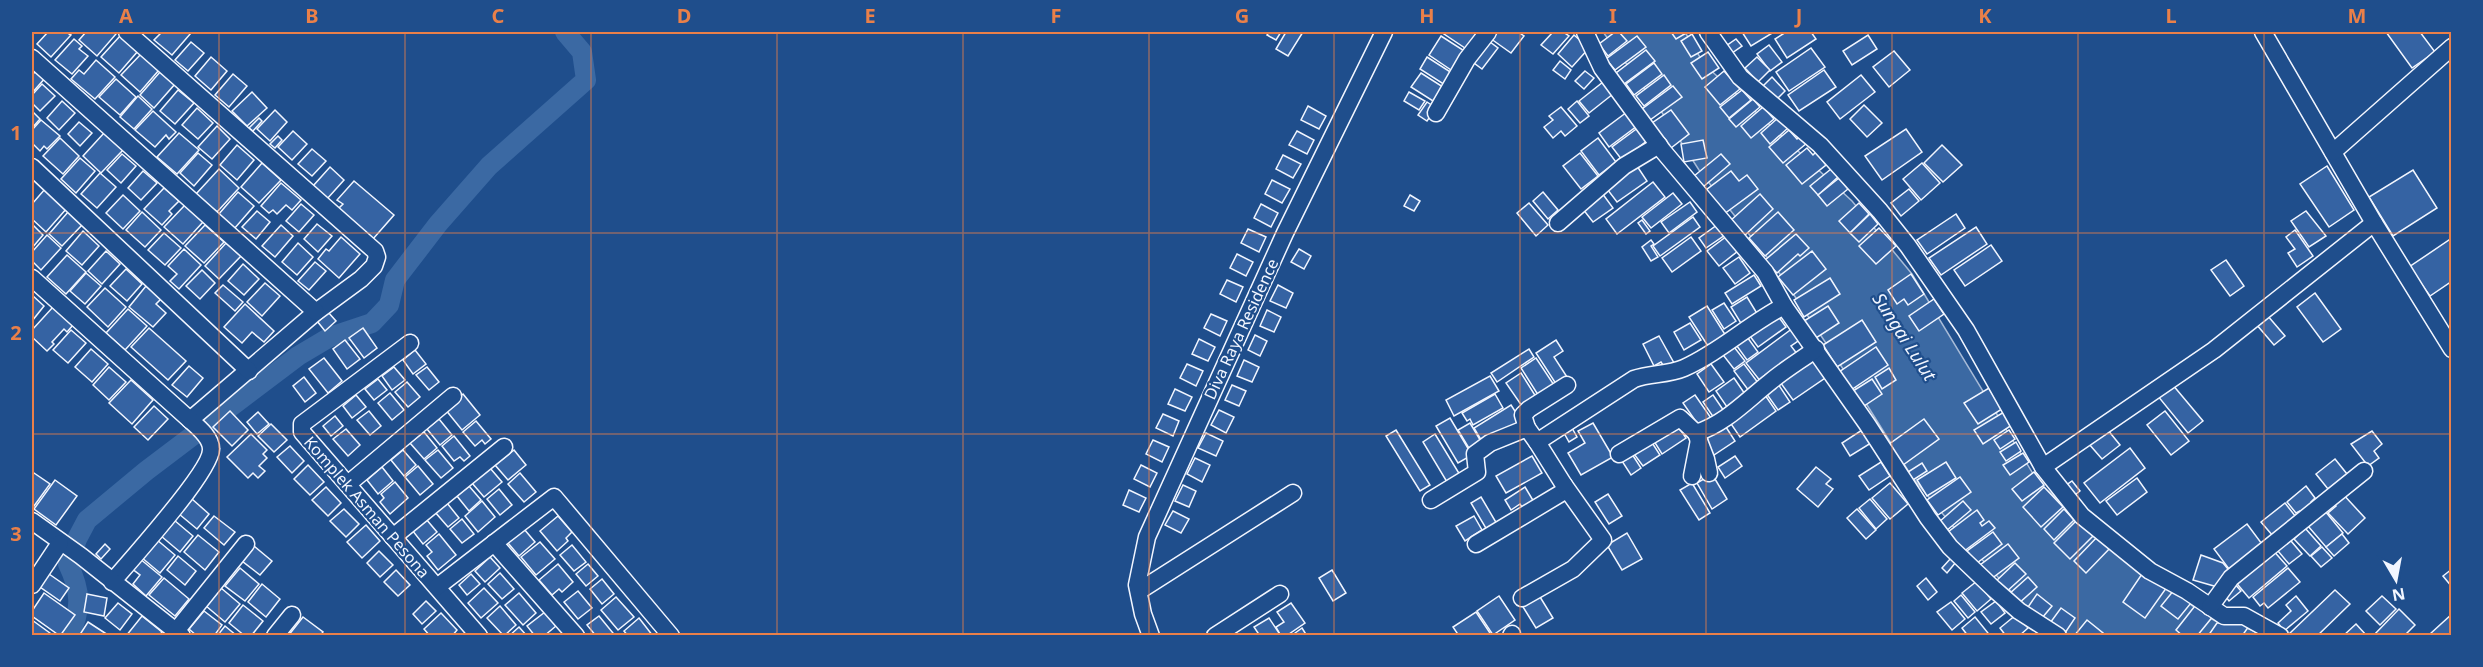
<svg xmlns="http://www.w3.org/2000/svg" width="2483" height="667" viewBox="0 0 2483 667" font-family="'Noto Sans',sans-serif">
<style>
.water{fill:#3b69a3;stroke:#a8bbd7;stroke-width:1.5}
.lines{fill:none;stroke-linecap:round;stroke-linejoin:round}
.canal{stroke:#3b69a3;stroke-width:20}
.building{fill:#3563a3;stroke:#f2f6ff;stroke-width:1.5}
.minor-casing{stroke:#f2f6ff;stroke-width:19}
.minor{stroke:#1f4e8c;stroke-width:16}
.grid{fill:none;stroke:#ea8049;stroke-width:1.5;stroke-opacity:0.55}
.labels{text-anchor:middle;stroke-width:4.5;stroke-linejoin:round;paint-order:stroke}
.street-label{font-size:16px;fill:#f2f6ff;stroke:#1f4e8c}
.water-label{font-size:18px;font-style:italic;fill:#f2f6ff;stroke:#1f4e8c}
.neatline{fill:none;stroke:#ea8049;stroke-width:2}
.grid-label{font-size:20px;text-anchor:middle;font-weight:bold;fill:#ea8049}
</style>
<rect width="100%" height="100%" fill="#1f4e8c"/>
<path class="water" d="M 1603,32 L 1685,32 L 1704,64 L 1852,201 L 1912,274 L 2038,482 C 2092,531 2151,579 2212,619 C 2227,629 2244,622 2259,635 L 2068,635 L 2026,608 L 1967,543 L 1912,477 L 1867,405 L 1780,274 L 1699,170 L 1661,111 Z"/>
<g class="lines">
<path class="canal" d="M 69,636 C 82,609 81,591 68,564 L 77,539 L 87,520 L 146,471 L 298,356 L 330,337 L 372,323 L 389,305 L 395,280 L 438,224 L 489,166 L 586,80 L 582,52 L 565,32"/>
</g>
<g class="building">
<polygon points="48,32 66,32 71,35 51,57 37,44"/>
<polygon points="86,32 113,32 116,34 97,56 79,40"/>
<polygon points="162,32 189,32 191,33 172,55 154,40"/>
<polygon points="1269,32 1281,32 1276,40 1267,35"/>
<polygon points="1286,32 1303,32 1288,56 1276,49"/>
<polygon points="1441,32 1473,32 1478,35 1468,50"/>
<polygon points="1491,32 1518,32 1524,36 1511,53 1487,36"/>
<polygon points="1553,32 1563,32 1569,36 1553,54 1541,45"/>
<polygon points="1615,32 1619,32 1627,41 1608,56 1599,44"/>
<polygon points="1671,32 1688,32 1676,39"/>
<polygon points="1742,32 1774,32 1751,46"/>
<polygon points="1786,32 1811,32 1816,39 1787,58 1775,39"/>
<polygon points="2386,32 2420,32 2435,52 2412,68"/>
<polygon points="1692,34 1702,51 1691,57 1681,41"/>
<polygon points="1574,35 1589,48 1572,67 1558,54"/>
<polygon points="1868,35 1877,49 1852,65 1843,51"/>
<polygon points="120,36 138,51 119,73 101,57"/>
<polygon points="1441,36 1466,52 1454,72 1429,55"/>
<polygon points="1637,36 1646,47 1615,70 1606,59"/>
<polygon points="74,39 82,46 79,49 88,56 72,74 55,60"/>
<polygon points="1486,39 1498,48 1482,69 1470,60"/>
<polygon points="1736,39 1742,46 1732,53 1726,46"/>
<polygon points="191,42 204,53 188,71 175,60"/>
<polygon points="1769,45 1782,62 1770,71 1757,54"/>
<polygon points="1811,48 1825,67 1789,91 1776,72"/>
<polygon points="1646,50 1655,61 1624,84 1616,73"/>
<polygon points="1894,51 1910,70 1889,87 1873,67"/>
<polygon points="1708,52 1719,68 1702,79 1691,63"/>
<polygon points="141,54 159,70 140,92 121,75"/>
<polygon points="211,57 227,71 211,90 195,76"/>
<polygon points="1427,57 1452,73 1445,85 1420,69"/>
<polygon points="1757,57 1770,70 1758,82 1745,68"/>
<polygon points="96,60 115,77 95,99 71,79 79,70 84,74"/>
<polygon points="1560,61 1571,70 1565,79 1553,70"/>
<polygon points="1654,63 1662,74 1634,95 1626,84"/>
<polygon points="37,70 46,77 32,93 32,73 33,74"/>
<polygon points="1824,70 1836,87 1799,111 1788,95"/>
<polygon points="1585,71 1594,78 1584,89 1575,81"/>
<polygon points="1724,71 1740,89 1720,105 1705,87"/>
<polygon points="160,72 175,84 154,108 140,95"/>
<polygon points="1421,73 1443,87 1433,101 1411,87"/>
<polygon points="233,74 247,86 229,107 215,95"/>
<polygon points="1664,75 1671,85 1644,106 1636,96"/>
<polygon points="1861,75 1875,92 1840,119 1827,102"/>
<polygon points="1772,77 1785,91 1776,100 1763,86"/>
<polygon points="116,79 136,97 120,115 99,97"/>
<polygon points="1603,82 1613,94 1589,113 1579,101"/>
<polygon points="42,84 55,96 40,111 32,103 32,95"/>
<polygon points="1673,86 1682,97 1650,120 1642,109"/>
<polygon points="178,90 194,103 175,124 160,111"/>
<polygon points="1742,90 1751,100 1729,118 1720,107"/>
<polygon points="252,92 267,108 247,126 232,111"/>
<polygon points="1409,92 1425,101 1419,110 1404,101"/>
<polygon points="138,96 152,109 134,129 120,117"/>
<polygon points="1753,99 1760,107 1736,127 1729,119"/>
<polygon points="62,101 75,113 59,130 47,118"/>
<polygon points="1577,101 1589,116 1580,123 1568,109"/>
<polygon points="1427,102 1436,108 1427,121 1418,115"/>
<polygon points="1864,105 1882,123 1867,137 1850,119"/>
<polygon points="1308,106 1326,116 1319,129 1301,120"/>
<polygon points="1561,107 1577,126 1565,136 1561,131 1553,138 1544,127 1553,120 1549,116"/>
<polygon points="1763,107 1774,119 1751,138 1741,126"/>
<polygon points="197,108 213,123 198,139 182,125"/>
<polygon points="275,110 287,122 270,141 257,129"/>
<polygon points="1671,110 1689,134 1671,148 1652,123"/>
<polygon points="32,111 40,119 32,128"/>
<polygon points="153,111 176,132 169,139 166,135 155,147 135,130"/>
<polygon points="1627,112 1637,126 1609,147 1599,133"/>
<polygon points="1779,117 1788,128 1770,144 1761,133"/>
<polygon points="259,118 262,121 253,131 249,128"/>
<polygon points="41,120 60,136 47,149 44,146 40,151 32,143 32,130"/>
<polygon points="79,122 92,133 80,146 68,134"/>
<polygon points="217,126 230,139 212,159 198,147"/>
<polygon points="1639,127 1648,140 1622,160 1612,147"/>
<polygon points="1906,129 1922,152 1882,180 1865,156"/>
<polygon points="1789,130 1797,139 1801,136 1807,143 1783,163 1769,147"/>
<polygon points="293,131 307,144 292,160 278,147"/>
<polygon points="1297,131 1314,140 1307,154 1289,145"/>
<polygon points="104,133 123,150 101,173 83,156"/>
<polygon points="179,133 199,150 177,174 157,157"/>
<polygon points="278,136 282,140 275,148 270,144"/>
<polygon points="60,138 79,156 63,174 43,156"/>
<polygon points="1598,138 1616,162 1599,175 1581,151"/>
<polygon points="1703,140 1707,158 1684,162 1681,144"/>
<polygon points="237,145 254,160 237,180 220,165"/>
<polygon points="1942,145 1962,165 1943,182 1924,163"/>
<polygon points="1807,148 1813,155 1816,152 1826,165 1802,184 1786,165"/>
<polygon points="312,149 326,161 312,176 298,164"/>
<polygon points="198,153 212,165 194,186 180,173"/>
<polygon points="1580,153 1598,176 1581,189 1563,166"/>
<polygon points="122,154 136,166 121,183 107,170"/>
<polygon points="1721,154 1730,164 1703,187 1694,176"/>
<polygon points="1283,155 1301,164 1293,178 1276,169"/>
<polygon points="80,158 95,171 76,193 61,179"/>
<polygon points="262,163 281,180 259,203 241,187"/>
<polygon points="1635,163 1647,181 1617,202 1604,185"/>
<polygon points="1922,163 1940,183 1921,200 1903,179"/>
<polygon points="2327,166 2354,210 2329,227 2300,184"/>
<polygon points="330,167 344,180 327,199 313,186"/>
<polygon points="219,169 239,188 217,212 196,194"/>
<polygon points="1831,169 1838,177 1818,195 1810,186"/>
<polygon points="2413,170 2437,208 2393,236 2369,197"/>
<polygon points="143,171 157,183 141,200 128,188"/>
<polygon points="1731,171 1739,181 1747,175 1758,189 1724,214 1706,190"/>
<polygon points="100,173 116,187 97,208 81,194"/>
<polygon points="1839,178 1848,189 1827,206 1818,195"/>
<polygon points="1272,180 1290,189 1282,203 1265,194"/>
<polygon points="354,181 394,215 373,239 338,209 343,204 337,200"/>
<polygon points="1653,182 1665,197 1617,234 1606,219"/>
<polygon points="281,183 301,200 292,210 286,205 277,214 273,210 269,213 261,206"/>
<polygon points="164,188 179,201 169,211 172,214 162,225 144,209"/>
<polygon points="45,189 67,208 46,232 32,219 32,204"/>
<polygon points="1909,189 1919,201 1901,216 1891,203"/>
<polygon points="238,192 254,206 234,229 218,215"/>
<polygon points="1543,192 1558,210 1548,219 1533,201"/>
<polygon points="1602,193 1613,208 1593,222 1582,208"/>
<polygon points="1673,193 1682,204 1651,228 1642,217"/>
<polygon points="1760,194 1773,209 1744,236 1730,221"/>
<polygon points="123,195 140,211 123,229 106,213"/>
<polygon points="1410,195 1420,201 1414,211 1404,206"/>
<polygon points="1690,202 1697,212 1669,233 1661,222"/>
<polygon points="1529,203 1548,225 1536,236 1517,213"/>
<polygon points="1859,203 1869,214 1850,233 1839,221"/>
<polygon points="301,204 314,215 299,232 286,221"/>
<polygon points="1261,204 1278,213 1271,227 1254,218"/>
<polygon points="185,205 203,222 183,244 164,227"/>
<polygon points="257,211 270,222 256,239 242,227"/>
<polygon points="2306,211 2326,236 2309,247 2291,221"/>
<polygon points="68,212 82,225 62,246 49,234"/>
<polygon points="142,212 161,230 145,247 126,230"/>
<polygon points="1778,212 1794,230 1765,256 1749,238"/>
<polygon points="1870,214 1878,224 1859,242 1850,233"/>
<polygon points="1956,214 1965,228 1927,254 1917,240"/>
<polygon points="1693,217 1700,227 1660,256 1653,246"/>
<polygon points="1642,220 1650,231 1646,234 1638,223"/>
<polygon points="32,224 43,235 32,248"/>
<polygon points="317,224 332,236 318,252 304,239"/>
<polygon points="205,225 224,242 204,263 185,246"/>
<polygon points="281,225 293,236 275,257 262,246"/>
<polygon points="1717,225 1725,235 1706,248 1699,238"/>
<polygon points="1976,227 1987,244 1941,275 1929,258"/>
<polygon points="1879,228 1896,246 1876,264 1859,246"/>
<polygon points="1248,229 1266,237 1259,252 1241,243"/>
<polygon points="2295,230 2313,256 2297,267 2288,253 2295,249 2286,237"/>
<polygon points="83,231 99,246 82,265 66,251"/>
<polygon points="164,233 181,248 165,265 148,250"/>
<polygon points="1796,234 1809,248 1800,256 1798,254 1777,273 1765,260"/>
<polygon points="47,235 61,248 41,270 32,261 32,252"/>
<polygon points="1727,236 1738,251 1719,266 1707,251"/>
<polygon points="341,237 360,254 339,278 318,259 326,249 329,251"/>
<polygon points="1691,237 1701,251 1672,272 1662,258"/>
<polygon points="2452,238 2452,281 2430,296 2409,267"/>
<polygon points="1651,240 1654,244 1651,246 1658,257 1651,261 1642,247"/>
<polygon points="226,243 241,256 219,279 205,266"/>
<polygon points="298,243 313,257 297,275 282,262"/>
<polygon points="1991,245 2002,261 1965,286 1954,270"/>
<polygon points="184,249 201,265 179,289 170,281 177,274 168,266"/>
<polygon points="1299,249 1311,256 1304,269 1291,262"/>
<polygon points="106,251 120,264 102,284 88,271"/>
<polygon points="1812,251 1826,269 1793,295 1778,277"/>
<polygon points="1237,254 1253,262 1246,276 1230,268"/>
<polygon points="67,255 86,272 66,294 47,277"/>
<polygon points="1739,257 1750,273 1735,284 1723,268"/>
<polygon points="2226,260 2244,286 2230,296 2211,270"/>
<polygon points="315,262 326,271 309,290 298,281"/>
<polygon points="243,264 259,279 244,295 228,281"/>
<polygon points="126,269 142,284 127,301 110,286"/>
<polygon points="202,270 215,283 200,299 186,286"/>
<polygon points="86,273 101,286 85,304 70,291"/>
<polygon points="1911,274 1924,294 1908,305 1904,299 1897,304 1888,290"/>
<polygon points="1754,275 1761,286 1732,304 1725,293"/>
<polygon points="1830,278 1840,294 1804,317 1794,300"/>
<polygon points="1227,280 1243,287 1236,302 1220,294"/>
<polygon points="265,283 280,296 262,316 247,302"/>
<polygon points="223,285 243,302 235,311 215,293"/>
<polygon points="1278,285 1293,293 1286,308 1270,301"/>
<polygon points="146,286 161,299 156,304 166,313 153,327 129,307"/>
<polygon points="105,288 126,307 108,327 87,307"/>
<polygon points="2315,293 2341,329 2323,342 2297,307"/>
<polygon points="32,295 44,306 32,321"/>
<polygon points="1747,297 1758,315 1742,325 1731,307"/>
<polygon points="1934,299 1944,314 1919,331 1909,316"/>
<polygon points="1724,303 1736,321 1724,329 1712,310"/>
<polygon points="245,304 274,331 264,342 252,332 242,343 224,327"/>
<polygon points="1707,306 1726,336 1708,346 1689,317"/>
<polygon points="1828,306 1839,323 1816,338 1804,321"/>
<polygon points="53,307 73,325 67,332 64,329 52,342 54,344 47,351 32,337 32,330"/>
<polygon points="128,309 147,326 125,350 106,333"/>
<polygon points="1267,310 1281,317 1274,332 1260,326"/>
<polygon points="328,312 336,321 325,331 317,321"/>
<polygon points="1211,314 1227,321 1220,336 1204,328"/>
<polygon points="2267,315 2285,336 2274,345 2256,324"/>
<polygon points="1778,316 1786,327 1758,347 1747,332"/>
<polygon points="1862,320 1876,342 1837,367 1823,345"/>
<polygon points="1690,323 1701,340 1684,350 1674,332"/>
<polygon points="149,328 186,361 168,380 131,347"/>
<polygon points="363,328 377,348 364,358 349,338"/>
<polygon points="1793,328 1801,339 1791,346 1798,355 1761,382 1746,363"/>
<polygon points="71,330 86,343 68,363 53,350"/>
<polygon points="1745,334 1758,352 1747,360 1734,342"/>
<polygon points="1255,335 1267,341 1260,356 1248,350"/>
<polygon points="1659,336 1674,363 1665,368 1661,362 1654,366 1643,344"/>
<polygon points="1199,339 1215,347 1208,361 1192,354"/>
<polygon points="345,340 360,359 347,369 333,349"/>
<polygon points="1556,340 1563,351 1554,357 1569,380 1558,387 1536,353"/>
<polygon points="1731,343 1745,361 1734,369 1720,351"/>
<polygon points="1876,347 1888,365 1851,390 1839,372"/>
<polygon points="91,349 108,364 92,382 75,367"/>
<polygon points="1529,349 1534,357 1497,382 1491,373"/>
<polygon points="415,350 426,364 413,374 403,360"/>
<polygon points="324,358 342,381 328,393 309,369"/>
<polygon points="1536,358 1556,388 1540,398 1521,368"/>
<polygon points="1814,358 1828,376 1793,400 1780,382"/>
<polygon points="1244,360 1259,367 1252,382 1237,376"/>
<polygon points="1187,364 1203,371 1196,386 1180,378"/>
<polygon points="1711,364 1724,382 1709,392 1697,374"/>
<polygon points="1744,364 1759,384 1749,391 1734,371"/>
<polygon points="189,366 203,378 187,397 172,385"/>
<polygon points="109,367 126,382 109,400 93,385"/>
<polygon points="394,367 405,380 392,390 382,376"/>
<polygon points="427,367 439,382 429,390 416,375"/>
<polygon points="1889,368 1896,380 1882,389 1875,377"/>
<polygon points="1521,373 1538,400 1524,409 1506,383"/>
<polygon points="1490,376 1499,391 1454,416 1446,400"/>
<polygon points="304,377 316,393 305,402 293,386"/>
<polygon points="1734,378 1745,394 1727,407 1716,391"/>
<polygon points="378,379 387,390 374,400 365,389"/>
<polygon points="1872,379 1882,394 1864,406 1853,391"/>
<polygon points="131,380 153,400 132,424 109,403"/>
<polygon points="407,382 420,397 408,407 395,392"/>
<polygon points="1778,384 1790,402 1778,410 1766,393"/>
<polygon points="2172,384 2203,421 2188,433 2157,395"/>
<polygon points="1232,385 1246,391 1239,406 1225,400"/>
<polygon points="1989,388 2002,409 1978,424 1964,403"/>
<polygon points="1175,389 1192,397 1185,411 1168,404"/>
<polygon points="390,393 404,410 392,420 378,403"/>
<polygon points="463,394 480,415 462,430 445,409"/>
<polygon points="1495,394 1503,408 1473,425 1470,419 1467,421 1462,413"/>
<polygon points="356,395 366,407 352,418 343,406"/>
<polygon points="1695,395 1711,418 1699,426 1683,403"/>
<polygon points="1713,395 1724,411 1714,418 1703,402"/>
<polygon points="1765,395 1776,411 1740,437 1729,421"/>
<polygon points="1511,405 1522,422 1484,445 1474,428"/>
<polygon points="154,406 168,419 148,440 134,427"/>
<polygon points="1219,410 1234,417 1226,433 1211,425"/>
<polygon points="230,411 248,430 232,446 213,427"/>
<polygon points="369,411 381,426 370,435 357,420"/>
<polygon points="2165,411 2189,441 2171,455 2147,425"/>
<polygon points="258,412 269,424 257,434 247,422"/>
<polygon points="2004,412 2012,425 1983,444 1974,430"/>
<polygon points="1163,414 1179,421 1173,436 1156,428"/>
<polygon points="335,416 343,426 331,436 323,426"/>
<polygon points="1450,418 1472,455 1458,463 1436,426"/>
<polygon points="439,419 452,435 440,445 427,429"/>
<polygon points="1924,419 1939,439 1903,465 1888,445"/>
<polygon points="476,421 491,439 485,444 482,440 475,446 463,432"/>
<polygon points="1470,423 1482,443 1470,450 1458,430"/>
<polygon points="1593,423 1613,457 1581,475 1568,453 1585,443 1578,431"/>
<polygon points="1676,423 1686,438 1662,454 1652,438"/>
<polygon points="271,424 287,440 274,452 258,436"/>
<polygon points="1724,424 1735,441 1714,455 1703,439"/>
<polygon points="1572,428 1577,437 1569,442 1564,433"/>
<polygon points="346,429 360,445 348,456 333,439"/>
<polygon points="2107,429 2120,445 2102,459 2089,444"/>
<polygon points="1396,430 1430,485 1420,491 1386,436"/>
<polygon points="1862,430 1871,443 1850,456 1842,443"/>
<polygon points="2009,430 2015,439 2000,449 1994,440"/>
<polygon points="2372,431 2382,444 2374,451 2379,458 2368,466 2351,444"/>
<polygon points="424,432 437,448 424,459 410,443"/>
<polygon points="1206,433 1223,441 1216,456 1198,448"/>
<polygon points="251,434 267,450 263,454 267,458 259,466 265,471 258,478 253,473 248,478 227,457"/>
<polygon points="1435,434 1460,475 1447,482 1423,442"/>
<polygon points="454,436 470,456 464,461 460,457 454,461 442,446"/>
<polygon points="1649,438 1660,455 1643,466 1631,450"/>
<polygon points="1153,440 1169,447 1162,462 1146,454"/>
<polygon points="2016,442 2021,451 2006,461 2000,452"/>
<polygon points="290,446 304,461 292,473 277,457"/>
<polygon points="2130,448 2145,468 2100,503 2084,483"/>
<polygon points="403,450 416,465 404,476 391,460"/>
<polygon points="438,450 453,468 441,478 425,460"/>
<polygon points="514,450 526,465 508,480 495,465"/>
<polygon points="1630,451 1641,468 1631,475 1620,458"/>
<polygon points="2023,453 2029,462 2010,475 2003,465"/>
<polygon points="1532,456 1542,473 1506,493 1496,476"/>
<polygon points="1735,456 1742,466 1725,478 1718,467"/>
<polygon points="1195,458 1210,465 1202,482 1187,474"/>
<polygon points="2335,459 2347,474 2328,489 2316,474"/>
<polygon points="1881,462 1890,476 1869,490 1859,476"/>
<polygon points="1946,462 1956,478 1927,496 1917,480"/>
<polygon points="1922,463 1927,471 1913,480 1908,472"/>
<polygon points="308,465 324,482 310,495 294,479"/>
<polygon points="1141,465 1157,473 1150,487 1134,479"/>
<polygon points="418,466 433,484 420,495 405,477"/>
<polygon points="382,467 393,481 378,494 367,480"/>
<polygon points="1816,467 1831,479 1826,484 1833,489 1818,507 1797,489"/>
<polygon points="490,468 502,482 484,497 472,483"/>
<polygon points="2034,472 2044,485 2022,501 2012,489"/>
<polygon points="34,473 50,484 34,506 32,505 32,476"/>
<polygon points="520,473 536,492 524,502 508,484"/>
<polygon points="1712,474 1727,499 1712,509 1697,483"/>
<polygon points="1960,477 1971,492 1938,515 1927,500"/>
<polygon points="2137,478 2147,492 2117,515 2106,501"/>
<polygon points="55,480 77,496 56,525 34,509"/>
<polygon points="2072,481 2080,491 2070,499 2062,488"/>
<polygon points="395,482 408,498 390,514 380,502 384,498 381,494"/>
<polygon points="1692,483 1710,513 1699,520 1680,490"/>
<polygon points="1890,483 1908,504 1890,519 1872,498"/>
<polygon points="1183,485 1196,491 1189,507 1175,501"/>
<polygon points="469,486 481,500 469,511 457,496"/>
<polygon points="2306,486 2315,498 2311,502 2312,503 2301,512 2300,511 2296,513 2287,502"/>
<polygon points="326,487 341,503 328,516 312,500"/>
<polygon points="1525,487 1534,502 1523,509 1520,504 1511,510 1505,500"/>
<polygon points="2044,487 2063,507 2041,527 2023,507"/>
<polygon points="499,489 512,505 500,515 487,499"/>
<polygon points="1129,490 1146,498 1139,512 1123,505"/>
<polygon points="2341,492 2365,518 2348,534 2328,513 2336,506 2331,502"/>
<polygon points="1608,494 1622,516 1609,524 1595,502"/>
<polygon points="1481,497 1497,524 1487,530 1471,503"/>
<polygon points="192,499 209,514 197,529 179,514"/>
<polygon points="1870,499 1887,519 1876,529 1859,508"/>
<polygon points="482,501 495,517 478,532 465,516"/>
<polygon points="1963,501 1971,510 1946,531 1939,522"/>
<polygon points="447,503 459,518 448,527 435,512"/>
<polygon points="2285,503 2296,517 2273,536 2261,522"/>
<polygon points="344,509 359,524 346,537 330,521"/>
<polygon points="1857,509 1876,530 1866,539 1847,518"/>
<polygon points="2064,509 2074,520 2054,540 2044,529"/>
<polygon points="1977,510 1984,520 1980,523 1982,526 1989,521 1995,528 1963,552 1948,532"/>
<polygon points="1173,511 1189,519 1181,533 1165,525"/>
<polygon points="2325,511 2343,533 2326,547 2308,526"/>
<polygon points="214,516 235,532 224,545 204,528"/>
<polygon points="558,516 572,532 566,538 568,541 557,551 540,531"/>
<polygon points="1474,516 1482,530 1465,541 1456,526"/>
<polygon points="426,519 437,532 423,544 412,530"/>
<polygon points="462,519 474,534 462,543 450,529"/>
<polygon points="174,520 193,536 180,552 161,536"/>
<polygon points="2077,520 2093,536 2070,559 2054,543"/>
<polygon points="2247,524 2265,548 2232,573 2214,549"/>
<polygon points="366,525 380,541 362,558 347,542"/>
<polygon points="2305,528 2321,546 2310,556 2294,539"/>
<polygon points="524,529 535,542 519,556 508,543"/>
<polygon points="1993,532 2002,544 1977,563 1967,551"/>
<polygon points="1627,533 1642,559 1622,570 1607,545"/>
<polygon points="439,534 456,555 438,570 427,556 432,552 426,545"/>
<polygon points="2100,534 2112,546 2086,573 2074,561"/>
<polygon points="2342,534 2349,543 2334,556 2326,547"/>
<polygon points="198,535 219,552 205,570 184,552"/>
<polygon points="2286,535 2302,554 2289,564 2273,545"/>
<polygon points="156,539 175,555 160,573 141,557"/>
<polygon points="540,542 555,559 536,575 521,557"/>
<polygon points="105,544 110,549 101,559 96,554"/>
<polygon points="2008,544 2019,558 1991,579 1980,565"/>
<polygon points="572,545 586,562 574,571 560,555"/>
<polygon points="254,546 272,561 260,575 242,561"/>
<polygon points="2322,547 2332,558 2321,567 2311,556"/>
<polygon points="2271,548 2287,566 2249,598 2233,579"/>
<polygon points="379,551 393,565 380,577 367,563"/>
<polygon points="2201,555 2223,563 2228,569 2221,588 2193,580"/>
<polygon points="178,556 196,571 185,585 167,570"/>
<polygon points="490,557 500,568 485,582 475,571"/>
<polygon points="139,558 162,577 146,596 133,584 140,575 131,568"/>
<polygon points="1951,558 1956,562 1947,573 1942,568"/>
<polygon points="2015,563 2026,574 2005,593 1995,582"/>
<polygon points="558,564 573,582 562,592 559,589 552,595 539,580"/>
<polygon points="588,564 598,576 586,586 576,574"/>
<polygon points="240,568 259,584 245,601 225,586"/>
<polygon points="2288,568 2300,582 2268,608 2264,603 2260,606 2253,597"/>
<polygon points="2452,569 2452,587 2443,576"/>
<polygon points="396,570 410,585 398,596 384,582"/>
<polygon points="1332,570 1346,593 1333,601 1319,578"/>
<polygon points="2144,571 2167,587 2145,618 2123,602"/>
<polygon points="500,573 514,589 502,599 488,584"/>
<polygon points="49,574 69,588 60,601 40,587"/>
<polygon points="471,574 480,584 467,595 459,585"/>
<polygon points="2028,577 2037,587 2018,604 2008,595"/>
<polygon points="164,578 189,599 175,616 149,595"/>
<polygon points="1926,578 1937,592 1928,600 1917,586"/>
<polygon points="602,579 614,594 602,604 590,589"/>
<polygon points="1977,581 1991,599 1977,611 1962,593"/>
<polygon points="2234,583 2241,591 2229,601 2223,593"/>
<polygon points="262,584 280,599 266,617 248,602"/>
<polygon points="221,588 240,604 225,622 206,606"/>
<polygon points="484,588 498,603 481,618 468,603"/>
<polygon points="2174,590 2191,603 2178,619 2161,606"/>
<polygon points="2335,590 2350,604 2317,636 2291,636 2289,634"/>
<polygon points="578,591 592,608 578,619 564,602"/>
<polygon points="1537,592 1553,618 1536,628 1520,602"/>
<polygon points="44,593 75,615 60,636 32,616 32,611"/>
<polygon points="519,593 536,613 523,625 505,605"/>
<polygon points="87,594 107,598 104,616 84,612"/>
<polygon points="2037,594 2052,606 2042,618 2028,607"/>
<polygon points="1961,595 1975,612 1968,618 1954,601"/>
<polygon points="1499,596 1515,620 1493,635 1477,611"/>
<polygon points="2296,596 2308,611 2284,631 2278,623 2291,611 2286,605"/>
<polygon points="2382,596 2396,609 2380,625 2366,611"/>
<polygon points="616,597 634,617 618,630 601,610"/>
<polygon points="426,601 436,611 422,624 413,614"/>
<polygon points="1996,601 2005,613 1991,624 1981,612"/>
<polygon points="1951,602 1965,619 1952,630 1937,612"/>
<polygon points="2198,602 2214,615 2197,636 2183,636 2176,630"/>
<polygon points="118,603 132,614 120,630 105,618"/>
<polygon points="1291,603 1305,623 1286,636 1281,636 1276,627 1284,622 1277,612"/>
<polygon points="243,605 263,621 251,636 245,636 229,623"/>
<polygon points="500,606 516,625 504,636 487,618"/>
<polygon points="2061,608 2075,618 2065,633 2050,623"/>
<polygon points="2399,609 2415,625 2404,636 2373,636"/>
<polygon points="204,611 222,625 214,636 197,636 189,629"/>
<polygon points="545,612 556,626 544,636 535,636 527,626"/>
<polygon points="1476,612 1492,636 1459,636 1453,627"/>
<polygon points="441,613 457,630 452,636 430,636 424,629"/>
<polygon points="2017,614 2028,628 2019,636 2006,636 2000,628"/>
<polygon points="2452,614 2452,636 2432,636 2430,634"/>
<polygon points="142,616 162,632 159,636 126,636"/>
<polygon points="599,616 613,633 611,636 596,636 587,625"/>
<polygon points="303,617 323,632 320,636 288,636"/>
<polygon points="1975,617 1988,633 1984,636 1968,636 1962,628"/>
<polygon points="639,618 653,636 628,636 624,631"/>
<polygon points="1269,618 1281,636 1260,636 1254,627"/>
<polygon points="32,620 54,636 32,636"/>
<polygon points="2087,620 2103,633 2101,636 2074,636"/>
<polygon points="2240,620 2249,626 2242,636 2208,636 2217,623 2232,622 2236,624"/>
<polygon points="88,622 108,635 108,636 79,636"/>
<polygon points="2356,624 2367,636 2343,636"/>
<polygon points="225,626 237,636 217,636"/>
<polygon points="519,627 527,636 509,636"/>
<polygon points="1302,628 1307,636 1291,636"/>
</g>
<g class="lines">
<defs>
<g id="minor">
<polyline points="127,32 375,251 377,257 374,266 361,279 316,312 190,420"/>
<polyline points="1585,32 1602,68 1663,151 1765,272 1784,306 1867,424 1928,518 1950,547 1994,589 2019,611 2058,636"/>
<polyline points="1708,32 1740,77 1820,145 1880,211 1908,246 1966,330 2043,467 2082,516 2150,571 2187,591 2224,616 2244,616 2280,636"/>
<polyline points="2263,32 2374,223 2452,349"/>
<polyline points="32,58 316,312"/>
<polyline points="1436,113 1467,59 1488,32"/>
<polyline points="2333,152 2452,47"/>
<polyline points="32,167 249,371"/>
<polyline points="1558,223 1624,166 1659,145"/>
<path d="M 32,278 L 190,420 C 198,427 211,437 211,449 C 212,470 130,561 112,582"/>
<polyline points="410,343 302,424 302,432 479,636"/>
<polyline points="1527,428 1523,415 1529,409 1567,385"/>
<polyline points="1696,433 1706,459 1709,473"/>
<path d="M 1619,454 L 1680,418 L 1696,433 C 1725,424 1747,400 1770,382 C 1784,370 1801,360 1816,349"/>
<polyline points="2043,467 2214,350 2374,223"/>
<polyline points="1692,476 1699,440"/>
<polyline points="348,484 453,396"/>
<polyline points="1431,500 1477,472 1475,454 1490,443 1527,428 1537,442"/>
<polyline points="32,521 81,556 182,636"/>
<polyline points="393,537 504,447"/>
<polyline points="494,543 576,636"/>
<path d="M 1476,544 L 1563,492 L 1564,485 L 1537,442 L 1634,379 C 1650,373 1668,375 1684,368 C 1720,352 1749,324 1784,306"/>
<polyline points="32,585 60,543"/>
<polyline points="437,587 554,497 671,636"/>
<polyline points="1139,591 1293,493"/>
<polyline points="1522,598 1573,569 1603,540 1564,485"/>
<polyline points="2210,607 2231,578 2364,471"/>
<polyline points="176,631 246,544"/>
<polyline points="275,636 292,615"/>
<polyline points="1151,636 1143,614 1137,585 1147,537 1285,233 1384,32"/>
<polyline points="1215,636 1280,594"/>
<polyline points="1511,636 1512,634"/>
</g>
</defs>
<use href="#minor" class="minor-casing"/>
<use href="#minor" class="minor"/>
</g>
<path class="grid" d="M 219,32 L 219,636M 405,32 L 405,636M 591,32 L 591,636M 777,32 L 777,636M 963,32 L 963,636M 1149,32 L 1149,636M 1334,32 L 1334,636M 1520,32 L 1520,636M 1706,32 L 1706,636M 1892,32 L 1892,636M 2078,32 L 2078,636M 2264,32 L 2264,636M 32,233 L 2452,233M 32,434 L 2452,434"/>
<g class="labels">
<g class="street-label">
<text transform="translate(1241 329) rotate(-65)" y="6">Diva Raya Residence</text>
<text transform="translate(367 507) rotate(49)" y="6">Komplek Asman Pesona</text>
</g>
<g class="water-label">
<text transform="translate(1904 337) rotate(57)" y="6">Sungai Lulut</text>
</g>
</g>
<rect width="2483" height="667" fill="none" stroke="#1f4e8c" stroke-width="66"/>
<g transform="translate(2396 580) rotate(170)" stroke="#1f4e8c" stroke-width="4.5" paint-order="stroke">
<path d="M0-4.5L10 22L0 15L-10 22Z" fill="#f2f6ff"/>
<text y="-9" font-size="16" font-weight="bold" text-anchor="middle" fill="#f2f6ff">N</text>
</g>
<rect x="33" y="33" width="2417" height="601" class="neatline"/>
<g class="grid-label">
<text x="126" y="23">A</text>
<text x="312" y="23">B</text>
<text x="498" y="23">C</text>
<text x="684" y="23">D</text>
<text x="870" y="23">E</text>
<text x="1056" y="23">F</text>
<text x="1242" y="23">G</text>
<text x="1427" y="23">H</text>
<text x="1613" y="23">I</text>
<text x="1799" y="23">J</text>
<text x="1985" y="23">K</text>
<text x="2171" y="23">L</text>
<text x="2357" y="23">M</text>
<text x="16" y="140">1</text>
<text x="16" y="340">2</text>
<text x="16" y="541">3</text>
</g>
</svg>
